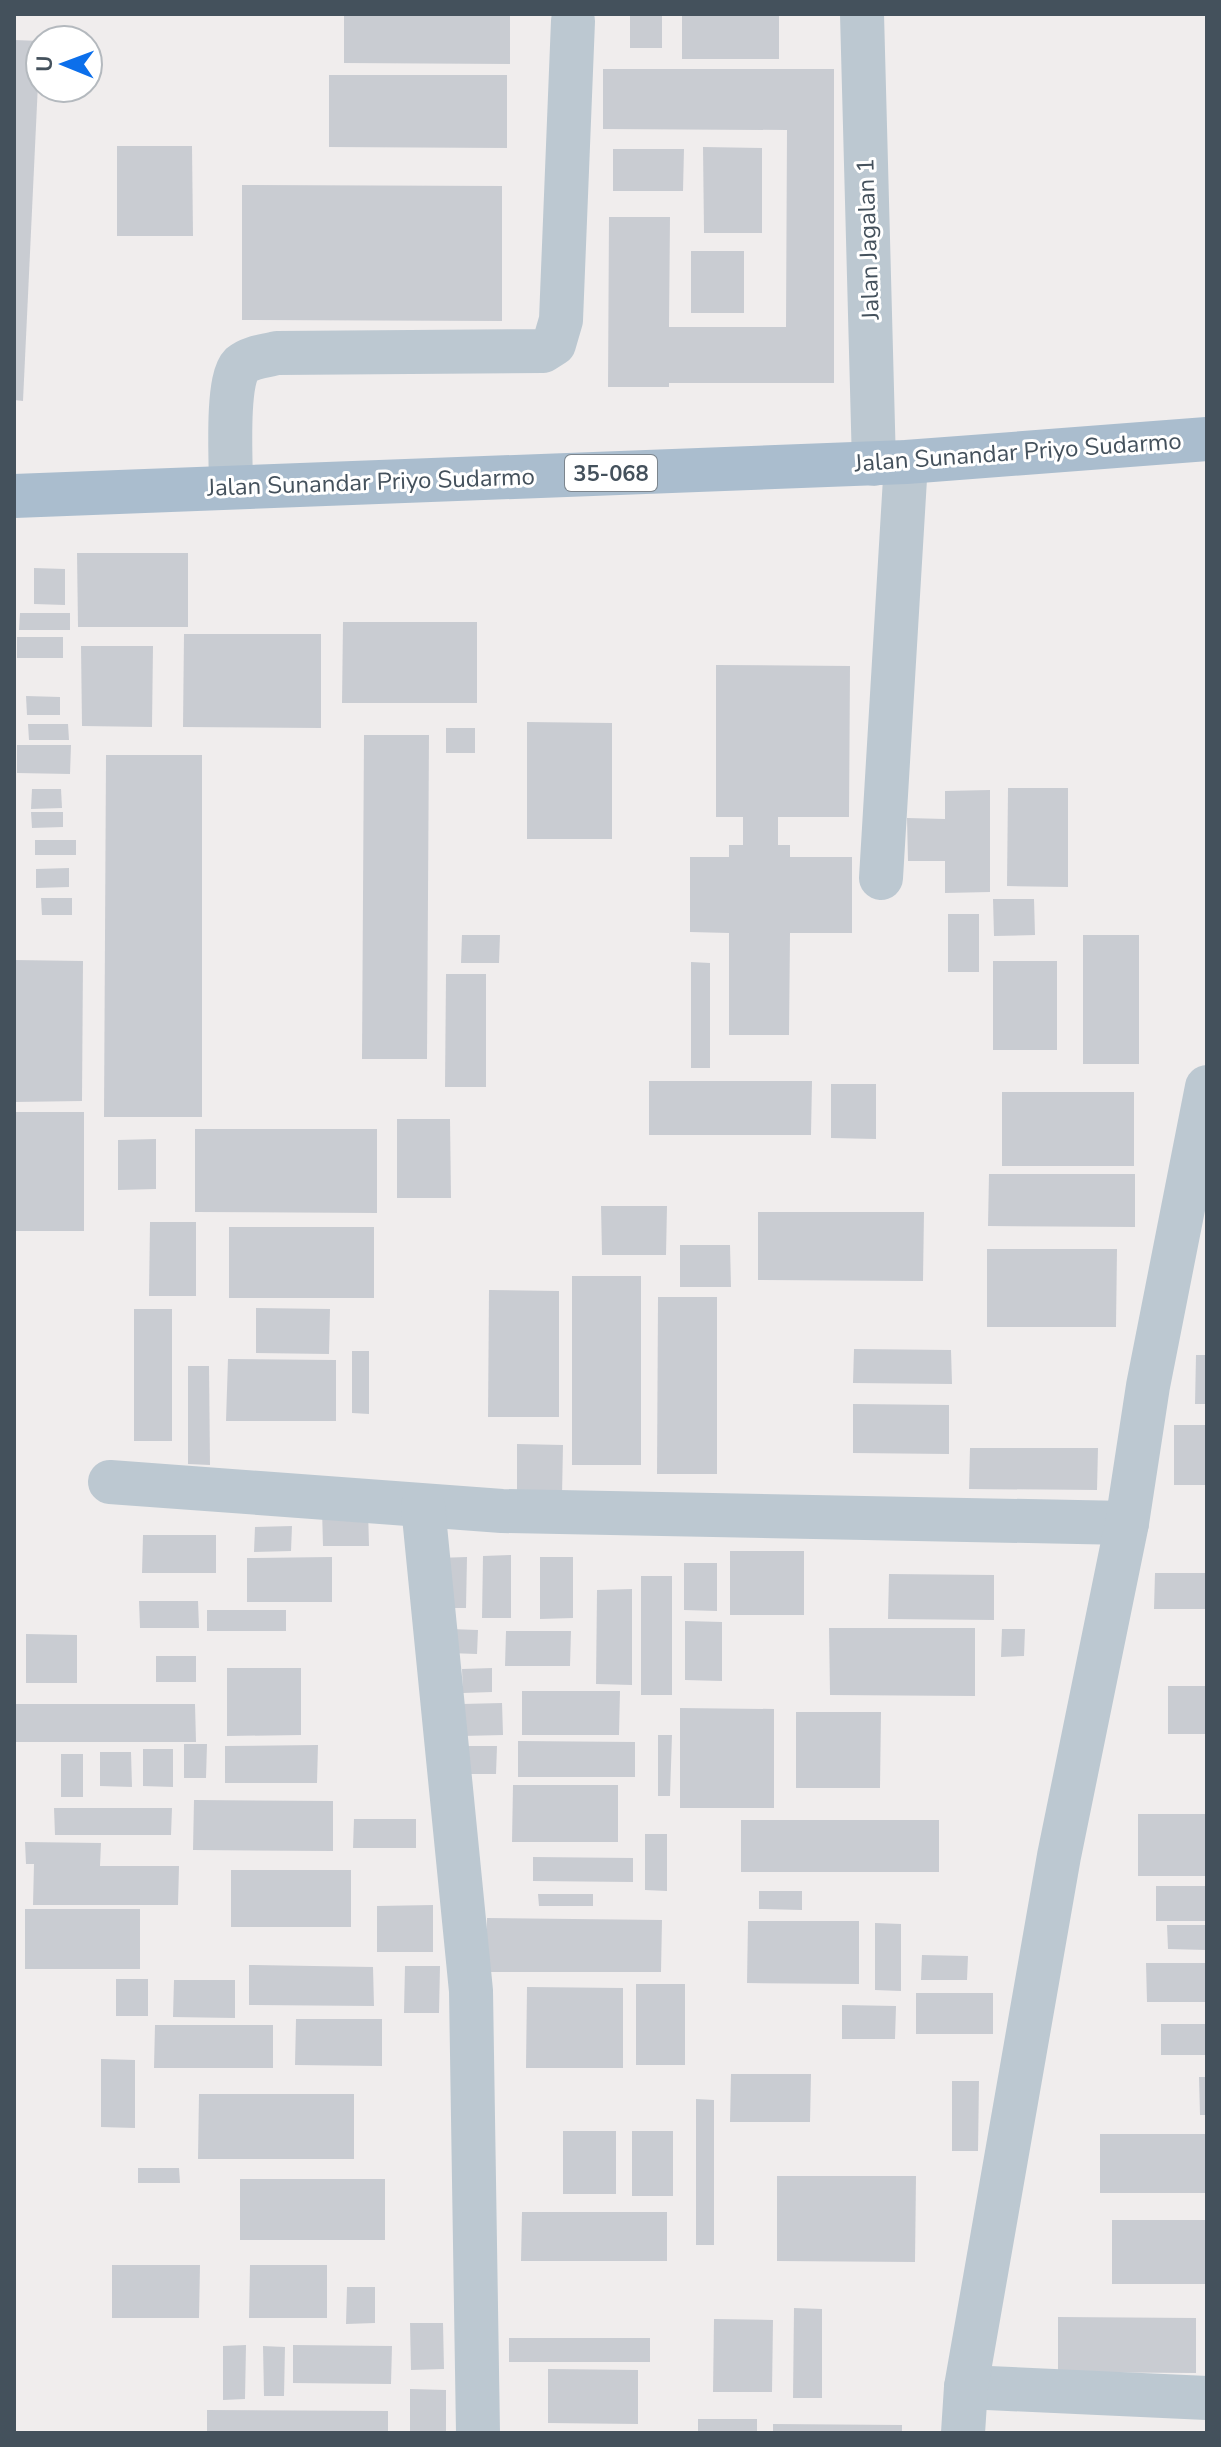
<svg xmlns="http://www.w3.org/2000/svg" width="1221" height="2447" viewBox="0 0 1221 2447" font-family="'Nunito Sans',sans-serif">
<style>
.building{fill:#c9ccd2}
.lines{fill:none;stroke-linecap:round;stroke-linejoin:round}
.minor{stroke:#bcc8d1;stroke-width:44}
.major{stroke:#aabdce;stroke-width:44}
.labels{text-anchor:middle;stroke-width:6;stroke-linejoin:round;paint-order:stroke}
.shield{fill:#fff;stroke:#7c858d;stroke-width:2}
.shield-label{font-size:22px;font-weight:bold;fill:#44515c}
.street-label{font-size:24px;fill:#44515c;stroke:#fff}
</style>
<rect width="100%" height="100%" fill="#f0eded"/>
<g class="building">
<polygon points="344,14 510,14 510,64 344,63"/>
<rect x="630" y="14" width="32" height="34"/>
<rect x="682" y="14" width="97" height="45"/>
<polygon points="14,40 40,41 23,401 14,400"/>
<polygon points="603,69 834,69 834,383 669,383 669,387 608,387 609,217 670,217 669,327 786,327 787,130 603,129"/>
<polygon points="329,75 507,75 507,148 329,147"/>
<polygon points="117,146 192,146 193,236 117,236"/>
<polygon points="703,147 762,148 762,233 704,233"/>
<polygon points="613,149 684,149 683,191 613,191"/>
<polygon points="242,185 502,186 502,321 242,320"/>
<rect x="691" y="251" width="53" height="62"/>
<polygon points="77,553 188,553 188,627 78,627"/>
<polygon points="34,568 65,569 65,605 34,604"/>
<polygon points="20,613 70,613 70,630 19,630"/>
<polygon points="343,622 477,622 477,703 342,703"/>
<polygon points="184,634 321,634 321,728 183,727"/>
<rect x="17" y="637" width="46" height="21"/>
<polygon points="81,646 153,646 152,727 82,726"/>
<polygon points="716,665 850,666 849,817 778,817 778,845 790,845 790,857 852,857 852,933 790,933 789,1035 729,1035 729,933 690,932 690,857 729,857 729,845 743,845 743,817 716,817"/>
<polygon points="26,696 60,697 60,715 27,715"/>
<polygon points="527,722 612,723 612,839 527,839"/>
<polygon points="28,724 68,724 69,740 29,740"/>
<rect x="446" y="728" width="29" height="25"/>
<polygon points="364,735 429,735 427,1059 362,1059"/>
<polygon points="17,745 71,745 70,774 17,773"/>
<polygon points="106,755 202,755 202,1117 104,1117"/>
<polygon points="1008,788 1068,788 1068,887 1007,886"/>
<polygon points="32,789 61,789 62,808 31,809"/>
<polygon points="990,790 990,892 945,893 945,861 908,861 907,818 945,819 945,791"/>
<polygon points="31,812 63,812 63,827 32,828"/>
<rect x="35" y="840" width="41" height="15"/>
<polygon points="69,868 69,887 36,888 36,869"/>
<polygon points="41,898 72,898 72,915 42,915"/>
<polygon points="993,899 1034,899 1035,935 994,936"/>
<rect x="948" y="914" width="31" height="58"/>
<polygon points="462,935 500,935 499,963 461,963"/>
<rect x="1083" y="935" width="56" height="129"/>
<polygon points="14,960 83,961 82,1101 14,1102"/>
<rect x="993" y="961" width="64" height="89"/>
<polygon points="691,962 710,963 710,1068 691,1068"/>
<polygon points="446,974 486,974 486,1087 445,1087"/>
<polygon points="649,1081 812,1081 811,1135 649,1135"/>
<polygon points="831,1084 876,1084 876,1139 831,1138"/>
<rect x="1002" y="1092" width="132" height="74"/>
<rect x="14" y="1112" width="70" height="119"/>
<polygon points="397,1119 450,1119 451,1198 397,1198"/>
<polygon points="195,1129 377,1129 377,1213 195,1212"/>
<polygon points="156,1139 156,1189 118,1190 118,1140"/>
<polygon points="989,1174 1135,1174 1135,1227 988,1226"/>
<polygon points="601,1206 667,1206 666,1255 602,1255"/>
<polygon points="758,1212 924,1212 923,1281 758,1280"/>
<polygon points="150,1222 196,1222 196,1296 149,1296"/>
<rect x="229" y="1227" width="145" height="71"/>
<polygon points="680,1245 730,1245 731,1287 680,1287"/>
<polygon points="987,1249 1117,1249 1116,1327 987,1327"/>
<rect x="572" y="1276" width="69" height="189"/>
<polygon points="489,1290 559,1291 559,1417 488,1417"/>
<polygon points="658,1297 717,1297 717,1474 657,1474"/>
<polygon points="256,1308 330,1309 329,1354 256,1353"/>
<rect x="134" y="1309" width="38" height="132"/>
<polygon points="854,1349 951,1350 952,1384 853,1383"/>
<polygon points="352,1351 369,1351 369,1414 352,1413"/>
<polygon points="1196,1355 1207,1355 1207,1404 1195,1404"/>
<polygon points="228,1359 336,1360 336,1421 226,1421"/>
<polygon points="188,1366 209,1366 210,1465 188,1464"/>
<polygon points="853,1404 949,1405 949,1454 853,1453"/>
<rect x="1174" y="1425" width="33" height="60"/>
<polygon points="517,1444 563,1445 562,1496 517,1496"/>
<polygon points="970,1448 1098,1448 1097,1490 969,1489"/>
<polygon points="322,1509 368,1509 369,1546 323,1546"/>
<polygon points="292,1526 291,1551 254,1552 255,1527"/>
<polygon points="143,1535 216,1535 216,1573 142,1573"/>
<rect x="730" y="1551" width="74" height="64"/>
<polygon points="511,1555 511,1618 482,1618 483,1556"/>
<polygon points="332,1557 332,1602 247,1602 247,1558"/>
<polygon points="467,1557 466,1608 436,1608 437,1558"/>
<polygon points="540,1557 573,1557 573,1618 540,1619"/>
<polygon points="684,1563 717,1563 717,1611 684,1610"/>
<polygon points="1155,1573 1207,1573 1207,1609 1154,1609"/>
<polygon points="889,1574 994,1575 994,1620 888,1619"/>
<rect x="641" y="1576" width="31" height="119"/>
<polygon points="632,1589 632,1685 596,1684 597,1590"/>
<polygon points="139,1601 198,1601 199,1628 140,1628"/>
<rect x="207" y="1610" width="79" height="21"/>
<polygon points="685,1621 722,1622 722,1681 685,1680"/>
<polygon points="829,1628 975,1628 975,1696 830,1695"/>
<polygon points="450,1629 478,1630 477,1654 449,1653"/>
<polygon points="1002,1629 1025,1629 1024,1656 1001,1657"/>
<polygon points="506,1631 571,1631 570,1666 505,1666"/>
<polygon points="26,1634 77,1635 77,1683 26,1683"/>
<rect x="156" y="1656" width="40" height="26"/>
<polygon points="227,1668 301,1668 301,1735 227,1736"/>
<polygon points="492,1668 492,1692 463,1693 462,1669"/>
<rect x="1168" y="1686" width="39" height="48"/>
<polygon points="522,1691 620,1691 619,1735 522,1735"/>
<polygon points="502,1703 503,1735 462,1736 462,1704"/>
<polygon points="14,1704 195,1704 196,1742 14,1742"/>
<polygon points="680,1708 774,1709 774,1808 680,1808"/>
<polygon points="796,1712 881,1712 880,1788 796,1788"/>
<polygon points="658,1735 672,1735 670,1796 658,1796"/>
<polygon points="518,1741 635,1742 635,1777 518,1777"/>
<polygon points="184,1744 207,1744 206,1778 184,1778"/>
<polygon points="318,1745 317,1783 225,1783 225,1746"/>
<polygon points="463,1746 497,1746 496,1774 462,1774"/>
<polygon points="143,1749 173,1749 173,1787 143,1786"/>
<polygon points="100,1752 131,1752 132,1787 100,1786"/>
<rect x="61" y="1754" width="22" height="43"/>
<polygon points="513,1785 618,1785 618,1842 512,1842"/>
<polygon points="194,1800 333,1801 333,1851 193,1850"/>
<polygon points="54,1808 172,1808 171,1835 55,1835"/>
<rect x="1138" y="1814" width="69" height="62"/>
<polygon points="354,1819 416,1819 416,1848 353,1848"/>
<rect x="741" y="1820" width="198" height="52"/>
<polygon points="645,1834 667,1834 667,1891 645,1890"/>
<polygon points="25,1842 101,1843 100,1866 179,1866 178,1905 33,1905 34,1864 26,1864"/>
<polygon points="533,1857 633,1858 633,1882 533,1881"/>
<rect x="231" y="1870" width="120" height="57"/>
<rect x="1156" y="1886" width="51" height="35"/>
<polygon points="759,1891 802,1891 802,1910 759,1909"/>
<polygon points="538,1894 593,1894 593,1906 539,1906"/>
<polygon points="433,1905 433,1952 377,1952 377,1906"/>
<rect x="25" y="1909" width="115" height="60"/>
<polygon points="487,1918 662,1920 661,1972 486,1972"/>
<polygon points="748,1921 859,1921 859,1984 747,1983"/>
<polygon points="875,1923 901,1924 901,1991 875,1990"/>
<polygon points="1167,1925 1207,1925 1207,1950 1168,1949"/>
<polygon points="922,1955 968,1956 967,1980 921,1980"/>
<polygon points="1146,1963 1207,1963 1207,2002 1147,2002"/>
<polygon points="249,1965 373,1967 374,2006 249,2005"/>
<polygon points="405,1966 440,1966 439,2013 404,2013"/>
<rect x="116" y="1979" width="32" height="37"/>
<polygon points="174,1980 235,1980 235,2018 173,2017"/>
<rect x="636" y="1984" width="49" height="81"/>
<polygon points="527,1987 623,1988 623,2068 526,2068"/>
<rect x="916" y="1993" width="77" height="41"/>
<polygon points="842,2005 896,2006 895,2039 842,2039"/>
<polygon points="296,2019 382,2019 382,2066 295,2065"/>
<rect x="1161" y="2024" width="46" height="31"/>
<polygon points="155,2025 273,2025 273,2068 154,2068"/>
<polygon points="101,2059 135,2060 135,2128 101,2127"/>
<polygon points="731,2074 811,2074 810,2122 730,2122"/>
<polygon points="1199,2077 1207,2077 1207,2115 1200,2115"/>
<polygon points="952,2081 979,2081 978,2151 952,2151"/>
<polygon points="199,2094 354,2094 354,2159 198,2159"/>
<polygon points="696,2099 714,2100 714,2245 696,2245"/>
<rect x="563" y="2131" width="53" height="63"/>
<rect x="632" y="2131" width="41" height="65"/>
<rect x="1100" y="2134" width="107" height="59"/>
<polygon points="138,2168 179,2168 180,2183 138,2183"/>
<polygon points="777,2176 916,2176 915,2262 777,2261"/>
<rect x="240" y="2179" width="145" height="61"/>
<polygon points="522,2212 667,2212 667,2261 521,2261"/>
<rect x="1112" y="2220" width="95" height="64"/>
<polygon points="112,2265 200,2265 199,2318 112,2318"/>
<polygon points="250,2265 327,2265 327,2318 249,2318"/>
<polygon points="347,2287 375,2287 375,2323 346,2324"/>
<polygon points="794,2308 822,2309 822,2398 793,2398"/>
<polygon points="1058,2317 1196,2318 1196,2373 1058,2372"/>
<polygon points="714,2319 773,2320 772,2392 713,2392"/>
<polygon points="410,2323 443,2323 444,2369 411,2370"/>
<rect x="509" y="2338" width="141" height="24"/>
<polygon points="246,2345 245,2399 223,2400 223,2346"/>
<polygon points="293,2345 392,2346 391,2384 293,2383"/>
<polygon points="263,2346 285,2347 284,2396 264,2396"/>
<polygon points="548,2369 638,2370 638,2424 548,2423"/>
<polygon points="410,2389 446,2390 446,2433 410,2433"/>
<polygon points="207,2410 388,2411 388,2433 207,2433"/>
<rect x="698" y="2419" width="59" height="14"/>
<polygon points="773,2424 902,2425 902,2433 773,2433"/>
</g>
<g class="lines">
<g class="minor">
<polyline points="862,14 874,464"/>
<path d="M 231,487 C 231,463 226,380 241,365 C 250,357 266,356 277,353 L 543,351 L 554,344 L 561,320 L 573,21"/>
<polyline points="881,878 906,462"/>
<polyline points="110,1482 502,1511 1127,1523"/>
<polyline points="423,1506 471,1991 478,2433"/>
<polyline points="966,2387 1207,2398"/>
<polyline points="963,2433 966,2387 1059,1856 1127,1523 1148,1386 1207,1087"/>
</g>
<polyline class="major" points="14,496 906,462 1207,439"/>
</g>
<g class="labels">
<rect class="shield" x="565" y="455" width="92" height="36" rx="6"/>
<g class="shield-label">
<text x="611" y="481">35-068</text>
</g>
<g class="street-label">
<text transform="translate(868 239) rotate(-92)" y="8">Jalan Jagalan 1</text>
<text transform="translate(1018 452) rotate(-4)" y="8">Jalan Sunandar Priyo Sudarmo</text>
<text transform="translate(371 482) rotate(-2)" y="8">Jalan Sunandar Priyo Sudarmo</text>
</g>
</g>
<rect width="1221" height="2447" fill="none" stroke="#44515c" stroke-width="32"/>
<g transform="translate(64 64) rotate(271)"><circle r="38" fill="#ffffff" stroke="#b4b9be" stroke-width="2"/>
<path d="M0-6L14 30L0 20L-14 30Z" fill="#0c6feb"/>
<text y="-12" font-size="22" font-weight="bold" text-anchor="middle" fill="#44515c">U</text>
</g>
</svg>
